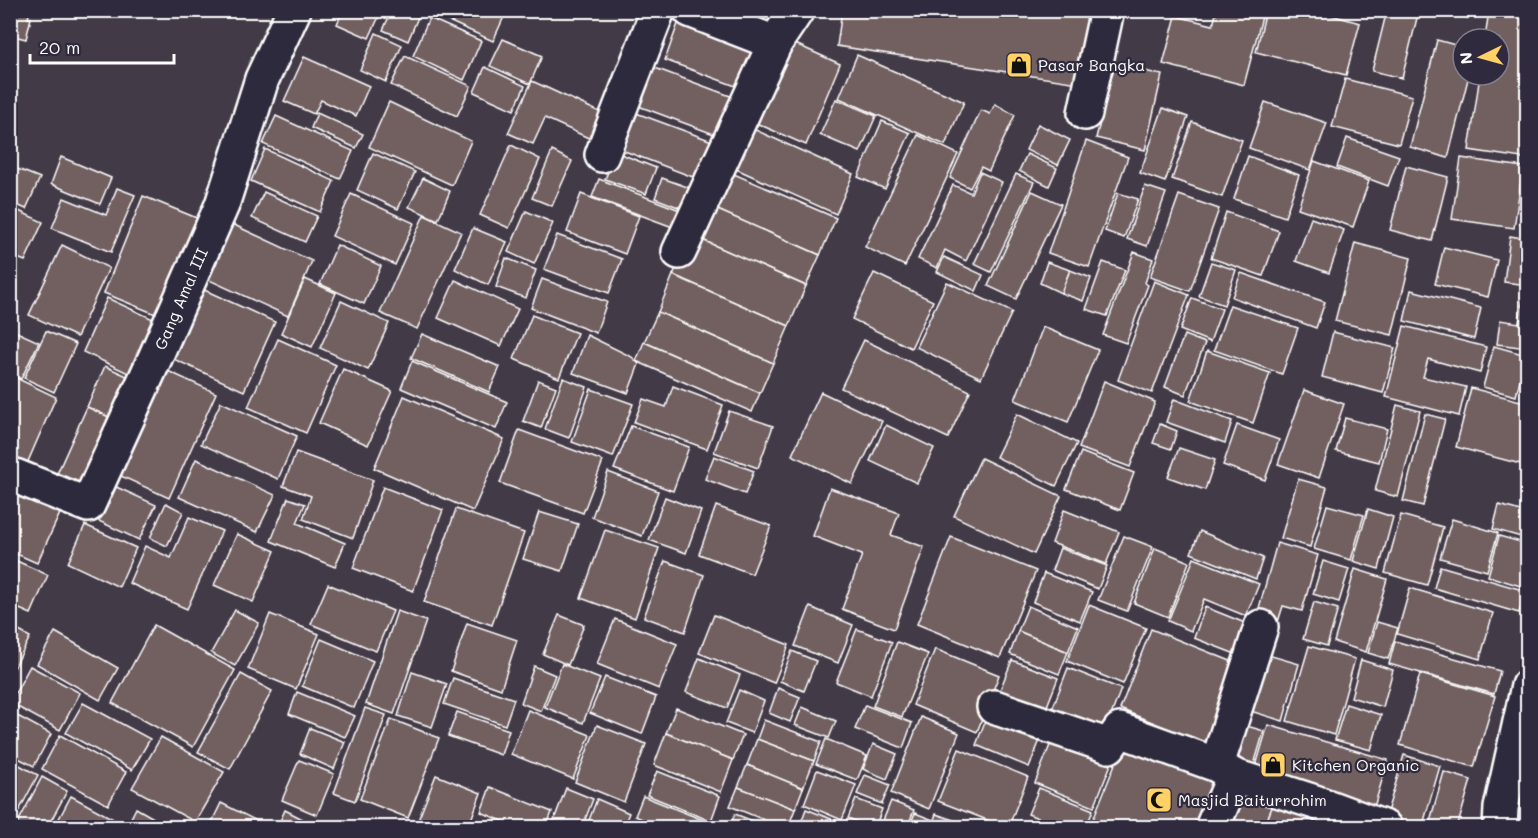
<svg xmlns="http://www.w3.org/2000/svg" width="1538" height="838" viewBox="0 0 1538 838" font-family="Mali,sans-serif">
<style>
.building{fill:#725f5f;stroke:#fff;stroke-width:1.5}
.lines{fill:none;stroke-linecap:round;stroke-linejoin:round}
.minor-casing{stroke:#fff;stroke-width:38}
.minor{stroke:#2f2a3d;stroke-width:33}
.labels{text-anchor:middle;stroke-width:4.5;stroke-linejoin:round;paint-order:stroke}
.poi-label{font-size:16px;fill:#fff;stroke:#2f2a3d;text-anchor:start}
.street-label{font-size:16px;fill:#fff;stroke:#2f2a3d}
</style>
<rect width="100%" height="100%" fill="#433a47"/>
<filter id="ink" filterUnits="userSpaceOnUse"><feTurbulence type="fractalNoise" baseFrequency=".0167" numOctaves="2"/><feDisplacementMap in="SourceGraphic" scale="12" xChannelSelector="R" yChannelSelector="G"/><feConvolveMatrix kernelMatrix="1 2 1 2 8 2 1 2 1" color-interpolation-filters="sRGB"/></filter>
<g filter="url(#ink)">
<g class="building">
<polygon points="10,10 30,10 28,18 31,18 26,39 10,35"/>
<polygon points="343,10 382,10 369,38 337,24"/>
<polygon points="392,10 421,10 408,41 383,30"/>
<polygon points="424,10 507,10 493,41"/>
<polygon points="842,10 1089,10 1078,83 837,46"/>
<polygon points="1217,10 1253,10 1263,13 1244,85 1163,64 1176,16 1213,25"/>
<polygon points="1266,10 1320,10 1320,12 1360,23 1346,75 1256,52"/>
<polygon points="1387,10 1419,10 1402,78 1372,71"/>
<polygon points="1438,10 1470,10 1468,18"/>
<polygon points="1489,10 1528,10 1528,159 1469,150 1480,75 1499,75 1499,39 1485,39"/>
<polygon points="429,18 481,41 464,80 413,56"/>
<polygon points="680,18 756,45 741,88 665,60"/>
<polygon points="376,33 402,45 386,82 360,70"/>
<polygon points="503,39 542,56 530,84 490,66"/>
<polygon points="1437,40 1463,47 1463,75 1469,75 1448,158 1410,147"/>
<polygon points="791,42 840,64 806,145 756,123"/>
<polygon points="857,55 964,102 945,145 839,98"/>
<polygon points="405,56 471,86 457,116 391,85"/>
<polygon points="304,57 369,86 356,116 321,100 314,114 284,101"/>
<polygon points="1115,64 1162,75 1145,150 1096,138"/>
<polygon points="647,65 741,100 727,139 633,104"/>
<polygon points="485,67 525,86 514,110 474,92"/>
<polygon points="1345,79 1412,96 1399,144 1332,127"/>
<polygon points="532,81 606,115 595,141 545,118 533,144 508,133"/>
<polygon points="836,99 876,116 860,152 820,135"/>
<polygon points="389,102 471,141 452,185 369,147"/>
<polygon points="1265,102 1327,123 1310,170 1249,148"/>
<polygon points="995,104 1015,115 989,171 981,167 970,188 950,178 981,110 990,114"/>
<polygon points="1163,108 1188,117 1165,182 1140,173"/>
<polygon points="628,110 720,144 706,182 614,147"/>
<polygon points="317,113 363,134 356,148 311,128"/>
<polygon points="276,116 353,151 340,179 263,144"/>
<polygon points="882,121 910,133 885,189 858,177"/>
<polygon points="1192,122 1242,140 1222,197 1172,179"/>
<polygon points="1038,124 1070,140 1058,165 1026,150"/>
<polygon points="751,128 853,174 836,214 734,168"/>
<polygon points="918,135 958,154 905,266 865,247"/>
<polygon points="1347,138 1399,156 1388,186 1337,167"/>
<polygon points="1086,141 1128,157 1089,267 1048,253"/>
<polygon points="511,145 540,159 509,228 480,215"/>
<polygon points="265,149 334,181 320,212 251,181"/>
<polygon points="552,151 572,161 552,206 532,198"/>
<polygon points="616,152 656,168 646,194 605,179"/>
<polygon points="373,153 415,172 398,209 357,190"/>
<polygon points="1027,154 1057,168 1049,186 1019,171"/>
<polygon points="1248,156 1299,175 1285,217 1234,199"/>
<polygon points="61,157 111,178 100,204 51,184"/>
<polygon points="1461,158 1523,167 1514,228 1452,219"/>
<polygon points="1314,161 1369,181 1353,227 1298,208"/>
<polygon points="10,166 40,178 26,209 10,202"/>
<polygon points="1406,166 1448,177 1432,241 1390,230"/>
<polygon points="720,168 836,218 820,255 704,204"/>
<polygon points="980,172 1002,182 966,261 945,250 937,268 918,259 953,185 971,193"/>
<polygon points="1016,174 1034,182 991,272 974,264"/>
<polygon points="1526,176 1528,177 1528,224 1520,223"/>
<polygon points="423,178 450,191 438,220 409,207"/>
<polygon points="662,178 704,193 696,214 655,198"/>
<polygon points="599,179 685,212 678,229 592,197"/>
<polygon points="1145,186 1166,193 1147,246 1127,239"/>
<polygon points="117,188 135,195 111,252 52,228 64,198 106,215"/>
<polygon points="1032,191 1061,204 1016,299 988,286"/>
<polygon points="264,192 317,216 305,242 252,218"/>
<polygon points="1118,193 1138,199 1124,238 1105,231"/>
<polygon points="351,194 414,223 395,265 332,236"/>
<polygon points="581,194 639,216 625,254 567,232"/>
<polygon points="1179,195 1219,209 1190,291 1150,277"/>
<polygon points="143,196 209,223 170,320 104,293"/>
<polygon points="704,204 820,255 806,286 691,235"/>
<polygon points="10,207 43,222 25,261 10,255"/>
<polygon points="526,211 553,223 534,264 508,252"/>
<polygon points="1226,212 1279,231 1263,276 1211,258"/>
<polygon points="424,215 461,232 417,329 380,313"/>
<polygon points="1311,218 1344,230 1329,273 1296,261"/>
<polygon points="232,224 312,261 288,316 207,279"/>
<polygon points="473,228 507,242 488,285 455,269"/>
<polygon points="557,235 622,259 609,293 544,269"/>
<polygon points="691,235 806,286 789,326 673,275"/>
<polygon points="1510,236 1528,239 1528,285 1504,282"/>
<polygon points="1355,243 1411,258 1392,335 1335,321"/>
<polygon points="62,245 109,268 77,337 29,315"/>
<polygon points="337,245 381,266 364,304 320,284"/>
<polygon points="1444,247 1497,260 1488,297 1435,284"/>
<polygon points="1134,252 1153,259 1145,283 1148,285 1126,343 1103,335"/>
<polygon points="944,257 983,275 976,291 937,272"/>
<polygon points="506,258 536,270 526,298 496,287"/>
<polygon points="1047,262 1070,270 1061,293 1040,283"/>
<polygon points="1103,262 1125,270 1107,316 1086,309"/>
<polygon points="1211,262 1236,270 1224,305 1199,296"/>
<polygon points="1070,270 1091,278 1083,301 1061,293"/>
<polygon points="874,273 933,301 911,348 852,319"/>
<polygon points="1241,273 1325,302 1316,328 1232,297"/>
<polygon points="673,275 789,326 773,363 658,312"/>
<polygon points="305,279 336,293 312,347 281,333"/>
<polygon points="542,279 607,302 596,333 531,308"/>
<polygon points="455,280 518,309 501,346 438,318"/>
<polygon points="1154,281 1189,295 1152,393 1118,380"/>
<polygon points="947,282 1012,312 981,378 916,347"/>
<polygon points="200,288 275,322 244,391 169,357"/>
<polygon points="1411,290 1481,308 1474,339 1404,321"/>
<polygon points="1524,291 1528,291 1527,348 1497,344 1500,320 1519,323"/>
<polygon points="107,298 164,324 139,378 83,352"/>
<polygon points="1192,298 1222,309 1210,342 1180,330"/>
<polygon points="341,301 389,323 368,370 320,348"/>
<polygon points="1230,305 1298,328 1282,374 1214,350"/>
<polygon points="658,312 773,363 760,393 644,342"/>
<polygon points="532,315 577,333 559,378 514,359"/>
<polygon points="1404,326 1486,347 1480,373 1428,359 1423,377 1466,387 1459,416 1386,397"/>
<polygon points="1043,327 1098,350 1068,422 1015,400"/>
<polygon points="10,329 39,342 21,379 10,374"/>
<polygon points="46,331 76,344 54,392 24,378"/>
<polygon points="1333,332 1395,348 1383,393 1322,377"/>
<polygon points="422,334 500,367 489,392 411,358"/>
<polygon points="587,335 632,357 639,364 628,393 573,373"/>
<polygon points="1184,335 1205,343 1185,395 1165,387"/>
<polygon points="278,339 336,365 306,433 248,407"/>
<polygon points="864,340 970,391 948,438 841,388"/>
<polygon points="644,342 760,393 752,412 636,361"/>
<polygon points="1494,346 1526,355 1516,396 1483,387"/>
<polygon points="1207,351 1270,373 1253,423 1190,401"/>
<polygon points="412,361 507,402 496,429 401,388"/>
<polygon points="105,366 140,382 122,423 87,407"/>
<polygon points="159,367 216,393 169,498 112,472"/>
<polygon points="343,369 392,391 368,445 319,423"/>
<polygon points="10,375 56,397 26,466 10,459"/>
<polygon points="563,378 587,387 569,438 545,429"/>
<polygon points="538,380 556,387 541,428 523,421"/>
<polygon points="1104,381 1155,402 1130,467 1079,448"/>
<polygon points="673,386 723,405 707,449 634,422 643,399 666,407"/>
<polygon points="1471,388 1528,403 1528,466 1456,447"/>
<polygon points="591,389 633,404 613,457 572,442"/>
<polygon points="1304,390 1344,404 1319,478 1278,464"/>
<polygon points="821,392 882,421 852,484 792,455"/>
<polygon points="404,396 504,439 473,511 374,468"/>
<polygon points="1174,399 1232,421 1225,443 1166,422"/>
<polygon points="221,402 297,436 278,479 201,444"/>
<polygon points="1397,405 1420,411 1398,497 1375,491"/>
<polygon points="87,407 122,423 90,492 56,476"/>
<polygon points="729,411 773,426 758,468 714,452"/>
<polygon points="1017,414 1077,443 1056,486 996,457"/>
<polygon points="1425,414 1445,419 1423,506 1403,501"/>
<polygon points="1345,418 1387,429 1379,462 1336,451"/>
<polygon points="1160,424 1177,431 1171,449 1153,443"/>
<polygon points="886,425 934,448 917,483 870,461"/>
<polygon points="1237,425 1279,440 1265,480 1223,465"/>
<polygon points="631,426 689,447 673,491 614,469"/>
<polygon points="519,430 603,461 583,513 500,483"/>
<polygon points="1179,448 1215,460 1205,490 1168,477"/>
<polygon points="296,452 373,480 353,538 303,519 311,496 283,486"/>
<polygon points="1081,452 1134,473 1120,510 1066,489"/>
<polygon points="714,456 754,471 745,494 705,479"/>
<polygon points="981,458 1061,496 1034,554 954,516"/>
<polygon points="196,459 275,495 257,532 179,497"/>
<polygon points="608,472 658,491 642,536 592,517"/>
<polygon points="1298,479 1327,487 1310,547 1281,538"/>
<polygon points="101,480 156,505 139,540 86,515"/>
<polygon points="10,485 62,509 37,563 10,551"/>
<polygon points="383,487 443,510 413,591 353,568"/>
<polygon points="830,488 899,513 891,535 924,547 894,629 842,609 862,555 813,536"/>
<polygon points="665,497 701,511 686,553 649,540"/>
<polygon points="288,498 305,504 297,523 345,543 335,567 271,541"/>
<polygon points="166,503 183,512 167,546 150,538"/>
<polygon points="1327,505 1364,515 1351,560 1314,549"/>
<polygon points="1499,505 1528,513 1528,539 1493,529"/>
<polygon points="716,506 771,526 752,574 699,554"/>
<polygon points="456,509 524,533 492,625 424,602"/>
<polygon points="1368,509 1393,517 1379,569 1353,561"/>
<polygon points="1064,510 1119,532 1106,564 1052,543"/>
<polygon points="539,512 578,524 562,571 523,559"/>
<polygon points="1401,515 1443,527 1427,585 1385,573"/>
<polygon points="189,517 222,531 187,609 129,583 145,546 171,558"/>
<polygon points="1452,519 1498,533 1487,571 1440,558"/>
<polygon points="85,525 136,548 119,587 68,563"/>
<polygon points="605,530 659,548 635,618 581,598"/>
<polygon points="1200,531 1263,558 1256,579 1191,553"/>
<polygon points="237,534 275,551 253,602 214,585"/>
<polygon points="1124,536 1153,547 1127,611 1098,600"/>
<polygon points="1499,536 1528,544 1527,588 1488,576"/>
<polygon points="951,537 1036,571 1000,658 917,624"/>
<polygon points="1277,543 1318,555 1302,611 1283,606 1277,625 1256,619"/>
<polygon points="1060,548 1107,566 1098,589 1052,570"/>
<polygon points="1155,548 1189,562 1168,617 1134,603"/>
<polygon points="10,558 48,575 31,614 10,605"/>
<polygon points="1194,558 1259,584 1246,616 1204,599 1191,631 1168,621"/>
<polygon points="665,561 704,575 685,632 644,617"/>
<polygon points="1323,561 1349,569 1339,602 1313,594"/>
<polygon points="1440,566 1526,591 1519,613 1434,588"/>
<polygon points="1355,569 1387,579 1366,652 1334,642"/>
<polygon points="1044,573 1092,592 1080,621 1033,602"/>
<polygon points="328,584 393,611 376,651 311,624"/>
<polygon points="1410,588 1493,613 1480,659 1397,634"/>
<polygon points="1314,602 1338,609 1327,646 1303,639"/>
<polygon points="1089,605 1146,628 1123,684 1067,661"/>
<polygon points="1028,606 1078,627 1068,652 1018,631"/>
<polygon points="810,607 853,625 838,663 795,646"/>
<polygon points="1205,607 1250,625 1238,655 1194,638"/>
<polygon points="235,610 259,623 235,666 211,653"/>
<polygon points="397,611 426,621 394,714 366,704"/>
<polygon points="270,614 319,634 296,689 248,669"/>
<polygon points="559,615 584,625 568,665 543,654"/>
<polygon points="714,615 789,645 774,683 699,653"/>
<polygon points="615,619 677,644 659,689 597,664"/>
<polygon points="1377,622 1398,628 1388,659 1368,653"/>
<polygon points="467,623 517,640 501,689 451,671"/>
<polygon points="154,625 235,670 193,747 112,703"/>
<polygon points="10,626 30,637 12,672 10,671"/>
<polygon points="857,629 892,642 871,696 836,682"/>
<polygon points="1151,629 1238,664 1206,744 1120,709"/>
<polygon points="1018,631 1068,652 1059,674 1010,654"/>
<polygon points="55,632 118,668 100,700 37,664"/>
<polygon points="321,639 373,661 354,708 302,686"/>
<polygon points="1395,641 1500,671 1494,694 1389,664"/>
<polygon points="897,642 928,654 902,717 873,706"/>
<polygon points="1309,646 1355,659 1334,735 1287,721"/>
<polygon points="935,649 999,675 977,732 913,705"/>
<polygon points="792,651 816,661 804,691 780,681"/>
<polygon points="1261,653 1299,664 1283,721 1244,709"/>
<polygon points="699,658 740,675 727,708 686,692"/>
<polygon points="1012,660 1058,678 1042,719 996,700"/>
<polygon points="1361,660 1393,670 1383,707 1351,697"/>
<polygon points="562,664 600,679 583,723 545,707"/>
<polygon points="30,666 80,693 60,730 10,703"/>
<polygon points="534,666 555,675 541,711 521,703"/>
<polygon points="1068,668 1121,689 1102,739 1049,717"/>
<polygon points="412,672 447,684 432,727 398,716"/>
<polygon points="241,674 272,691 230,769 198,752"/>
<polygon points="1420,674 1495,696 1474,767 1400,745"/>
<polygon points="605,677 656,697 642,734 590,713"/>
<polygon points="453,678 514,699 505,725 444,704"/>
<polygon points="778,688 800,697 790,722 769,713"/>
<polygon points="739,690 764,701 752,733 726,723"/>
<polygon points="297,692 355,716 345,737 289,714"/>
<polygon points="83,703 150,739 132,770 66,733"/>
<polygon points="1346,704 1381,715 1371,750 1335,740"/>
<polygon points="865,705 912,723 903,748 855,729"/>
<polygon points="802,707 836,721 829,738 795,725"/>
<polygon points="365,708 386,715 355,801 334,793"/>
<polygon points="676,708 743,735 733,760 666,733"/>
<polygon points="528,710 590,735 573,779 511,754"/>
<polygon points="989,711 1043,733 1029,767 976,745"/>
<polygon points="10,712 51,734 34,766 10,754"/>
<polygon points="457,712 509,730 501,755 448,736"/>
<polygon points="921,717 959,733 929,809 891,793"/>
<polygon points="391,719 439,738 408,818 360,799"/>
<polygon points="764,720 821,742 814,761 757,739"/>
<polygon points="1240,724 1264,731 1253,768 1230,762"/>
<polygon points="597,725 646,744 624,802 575,782"/>
<polygon points="1268,725 1388,760 1372,814 1252,779"/>
<polygon points="310,728 345,742 334,769 300,754"/>
<polygon points="1056,730 1115,754 1094,807 1035,783"/>
<polygon points="666,733 733,760 721,792 654,765"/>
<polygon points="60,735 126,772 108,805 42,769"/>
<polygon points="1126,736 1227,777 1206,828 1105,828 1092,822"/>
<polygon points="161,737 224,772 195,822 132,788"/>
<polygon points="757,739 814,761 803,788 747,765"/>
<polygon points="826,739 867,756 857,780 816,764"/>
<polygon points="873,744 897,754 887,779 863,769"/>
<polygon points="959,749 1028,777 1008,828 938,801"/>
<polygon points="1404,755 1440,766 1422,828 1414,828 1385,819"/>
<polygon points="10,760 38,775 13,822 10,820"/>
<polygon points="299,760 334,774 317,815 282,800"/>
<polygon points="747,765 803,788 795,809 738,787"/>
<polygon points="817,770 856,785 842,820 804,804"/>
<polygon points="657,771 720,796 711,821 647,795"/>
<polygon points="1444,772 1471,780 1457,828 1428,828"/>
<polygon points="436,775 481,793 468,828 415,828"/>
<polygon points="865,775 890,785 882,804 857,794"/>
<polygon points="42,777 67,791 47,828 15,828"/>
<polygon points="490,787 552,812 546,828 519,828 481,812"/>
<polygon points="738,787 795,809 788,828 784,828 730,806"/>
<polygon points="1236,787 1274,802 1264,828 1221,828"/>
<polygon points="566,788 593,799 582,828 551,828"/>
<polygon points="1039,788 1093,810 1086,828 1063,828 1028,814"/>
<polygon points="71,796 117,821 113,828 54,828"/>
<polygon points="643,796 713,824 711,828 664,828 635,816"/>
<polygon points="597,799 629,813 623,828 586,828"/>
<polygon points="856,799 882,809 875,828 872,828 848,818"/>
<polygon points="891,801 914,810 907,828 880,828"/>
<polygon points="1274,802 1315,819 1312,828 1264,828"/>
<polygon points="221,803 271,828 209,828"/>
<polygon points="136,808 171,828 126,828"/>
<polygon points="806,809 839,822 837,828 799,828"/>
<polygon points="285,810 320,828 277,828"/>
<polygon points="915,813 933,820 930,828 909,828"/>
<polygon points="735,814 771,828 729,828"/>
<polygon points="936,814 968,825 967,828 931,828"/>
<polygon points="1315,819 1337,828 1312,828"/>
</g>
<g class="lines">
<defs>
<g id="minor">
<polyline points="690,10 775,43 797,10"/>
<polyline points="1085,113 1107,10"/>
<polyline points="602,155 658,10"/>
<polyline points="679,252 775,43"/>
<path id="s1" d="M 10,474 L 88,505 L 155,358 L 222,205 L 262,79 L 294,10"/>
<polyline points="994,707 1109,746 1120,730 1217,765 1261,627"/>
<polyline points="1217,765 1234,776 1315,802 1385,828"/>
<polyline points="1212,828 1234,776"/>
<polyline points="1500,828 1501,808 1528,686"/>
</g>
</defs>
<use href="#minor" class="minor-casing"/>
<use href="#minor" class="minor"/>
</g>
</g>
<defs>
<symbol id="shop-square" viewBox="-11 -11 22 22"><rect x="-9" y="-9" width="18" height="18" rx="4" fill="#ffd166" stroke="#2f2a3d"/><path d="M-5-2.5h2.3a2.7 3.5 0 0 1 5.4 0H5L5.5 6h-11ZM-1.5-2.5h3a1.5 2.3 0 0 0-3 0Z" fill="#111"/></symbol>
<symbol id="mosque-square" viewBox="-11 -11 22 22"><rect x="-9" y="-9" width="18" height="18" rx="4" fill="#ffd166" stroke="#2f2a3d"/><path d="M3.5-4.9A6 6 0 1 0 3.5 4.9A5 5 0 1 1 3.5-4.9Z" fill="#111"/></symbol>
</defs>
<g fill-rule="evenodd">
<use href="#shop-square" x="1004" y="50" width="30" height="30"/>
<use href="#shop-square" x="1258" y="750" width="30" height="30"/>
<use href="#mosque-square" x="1144" y="785" width="30" height="30"/>
</g>
<g class="labels">
<g class="poi-label">
<text x="1038" y="71">Pasar Bangka</text>
<text x="1292" y="771">Kitchen Organic</text>
<text x="1178" y="806">Masjid Baiturrohim</text>
</g>
<g class="street-label">
<text dy="6" stroke="none"><textPath href="#s1" startOffset="310">Gang Amal III</textPath></text>
</g>
</g>
<rect width="1538" height="838" fill="none" stroke="#2f2a3d" stroke-width="36"/>
<rect x="18" y="18" width="1502" height="802" fill="none" stroke="#fff" stroke-width="2" filter="url(#ink)"/>
<g transform="translate(1481 57) rotate(265)"><circle r="28" fill="#2f2a3d" stroke="#827f8b" stroke-width="1.5"/>
<path d="M0-4.5L10 22L0 15L-10 22Z" fill="#ffd166"/>
<text y="-9" font-size="16" font-weight="bold" text-anchor="middle" fill="#ffffff">N</text>
</g>
<path d="M30 54v9h144v-9" fill="none" stroke="#ffffff" stroke-width="3"/>
<text x="39" y="54" font-size="18" fill="#ffffff" stroke="#2f2a3d" stroke-width="4.5" paint-order="stroke">20 m</text>
</svg>
